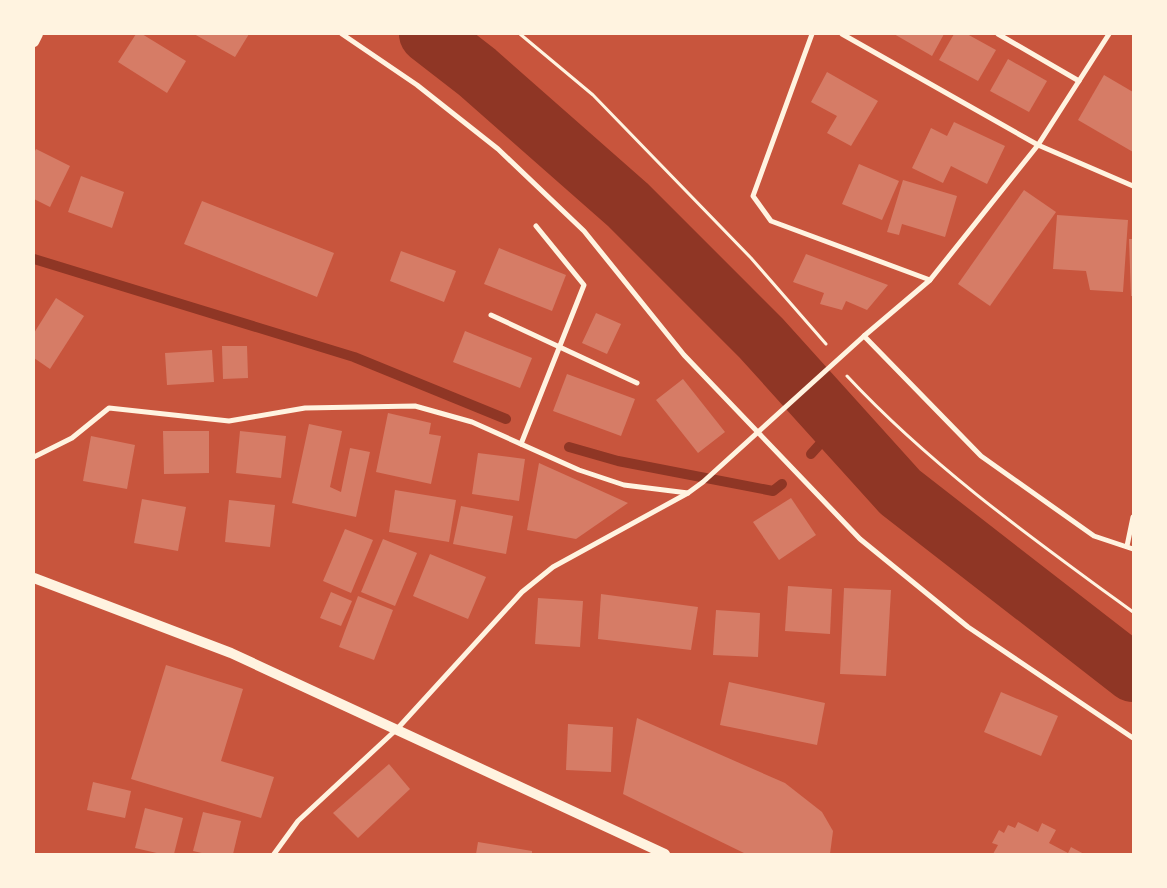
<svg xmlns="http://www.w3.org/2000/svg" width="1167" height="888" viewBox="0 0 1167 888" font-family="Montserrat,sans-serif">
<style>
.lines{fill:none;stroke-linecap:round;stroke-linejoin:round}
.stream{stroke:#8f3625;stroke-width:10}
.river{stroke:#8f3625;stroke-width:58}
.building{fill:#d67c66}
.path{stroke:#fff3e0;stroke-width:3}
.minor{stroke:#fff3e0;stroke-width:5}
.secondary{stroke:#fff3e0;stroke-width:10}
</style>
<rect width="100%" height="100%" fill="#c8553d"/>
<g class="lines">
<g class="stream">
<polyline points="34,259 354,357 506,419"/>
<polyline points="569,447 618,461 773,491 782,484"/>
<polyline points="811,454 838,424"/>
</g>
<polyline class="river" points="428,34 477,72 628,205 761,338 900,492 1133,673"/>
</g>
<g class="building">
<polygon points="136,34 142,34 186,61 167,93 118,62"/>
<polygon points="194,34 249,34 235,57"/>
<polygon points="894,34 944,34 932,56"/>
<polygon points="954,34 967,34 996,50 978,81 939,60"/>
<polygon points="1008,59 1047,81 1029,112 990,91"/>
<polygon points="827,72 878,101 851,146 827,133 837,116 811,102"/>
<polygon points="1104,75 1133,92 1133,152 1078,120"/>
<polygon points="954,122 1005,146 987,184 951,166 943,183 912,168 931,128 947,136"/>
<polygon points="36,149 70,166 50,207 34,199 34,153"/>
<polygon points="859,164 899,181 882,220 842,204"/>
<polygon points="81,176 124,192 112,228 68,212"/>
<polygon points="903,180 957,196 945,237 902,224 899,235 887,232"/>
<polygon points="1024,190 1056,212 990,306 958,284"/>
<polygon points="202,201 334,253 317,297 184,244"/>
<polygon points="1057,215 1128,220 1123,292 1090,290 1086,271 1053,269"/>
<polygon points="1129,239 1133,239 1133,296 1131,296"/>
<polygon points="499,248 566,275 552,311 484,284"/>
<polygon points="401,251 456,271 444,302 390,281"/>
<polygon points="806,254 888,285 867,310 846,301 842,310 820,304 824,293 793,282"/>
<polygon points="56,298 84,316 50,369 34,358 34,333"/>
<polygon points="596,313 621,324 607,354 582,343"/>
<polygon points="465,331 532,358 520,388 453,362"/>
<polygon points="222,346 247,346 248,378 223,379"/>
<polygon points="212,350 214,382 167,385 165,353"/>
<polygon points="567,374 635,399 621,436 553,411"/>
<polygon points="683,379 725,432 698,453 656,400"/>
<polygon points="388,413 431,423 429,434 441,436 431,484 376,472"/>
<polygon points="309,424 342,431 330,487 341,492 350,448 370,452 356,517 292,503"/>
<polygon points="163,431 209,431 209,473 164,474"/>
<polygon points="240,431 286,436 281,478 236,473"/>
<polygon points="91,436 135,445 127,489 83,481"/>
<polygon points="478,453 525,459 519,501 472,494"/>
<polygon points="539,463 628,503 576,539 527,530"/>
<polygon points="395,490 456,500 449,542 389,532"/>
<polygon points="791,498 816,535 779,560 753,522"/>
<polygon points="142,499 186,507 178,551 134,543"/>
<polygon points="229,500 275,505 270,547 225,542"/>
<polygon points="461,506 513,516 506,554 453,544"/>
<polygon points="345,529 373,540 351,593 323,581"/>
<polygon points="383,539 417,553 395,606 361,592"/>
<polygon points="430,554 486,577 468,619 413,596"/>
<polygon points="788,586 832,589 830,634 785,631"/>
<polygon points="844,588 891,590 886,676 840,674"/>
<polygon points="331,592 352,601 341,626 320,618"/>
<polygon points="601,594 698,607 691,650 598,639"/>
<polygon points="358,596 393,610 374,660 339,647"/>
<polygon points="538,598 583,601 580,647 535,644"/>
<polygon points="716,610 760,613 758,657 713,655"/>
<polygon points="166,665 243,689 221,761 274,777 261,818 131,779"/>
<polygon points="729,682 825,703 817,745 720,725"/>
<polygon points="1001,692 1058,716 1041,756 984,732"/>
<polygon points="637,718 785,783 822,812 833,831 830,854 746,854 623,794"/>
<polygon points="568,724 613,727 611,772 566,770"/>
<polygon points="389,764 410,789 358,838 333,813"/>
<polygon points="93,782 131,791 125,818 87,810"/>
<polygon points="145,808 183,818 174,854 161,854 135,848"/>
<polygon points="203,812 241,821 233,854 206,854 193,851"/>
<polygon points="1018,822 1038,832 1042,823 1056,830 1049,843 1068,853 1071,847 1084,854 993,854 998,845 992,843 999,830 1004,833 1008,825 1015,828"/>
<polygon points="478,842 532,851 532,854 476,854"/>
</g>
<g class="lines">
<g class="path">
<polyline points="520,34 593,95 751,258 826,344"/>
<path d="M 847,376 C 932,467 1033,539 1133,612"/>
</g>
<g class="minor">
<polyline points="342,34 417,85 498,149 584,231 684,355 860,539 968,627 1133,738"/>
<polyline points="812,34 753,196 771,221 930,280"/>
<polyline points="842,34 1038,145 1133,186"/>
<polyline points="998,34 1079,81"/>
<polyline points="491,315 637,383"/>
<polyline points="864,336 981,456 1094,536 1133,549"/>
<polyline points="521,444 584,285 536,226"/>
<polyline points="34,457 72,438 109,408 229,421 305,408 415,406 472,422 579,470 624,485 688,493"/>
<polyline points="1127,546 1133,517"/>
<polyline points="274,854 298,821 398,728 522,592 553,567 688,493 703,482 864,336 930,280 1038,145 1109,34"/>
</g>
<g class="secondary">
<polyline points="34,42 38,34"/>
<polyline points="34,578 231,653 665,854"/>
</g>
</g>
<rect width="1167" height="888" fill="none" stroke="#fff3e0" stroke-width="70"/>
</svg>
